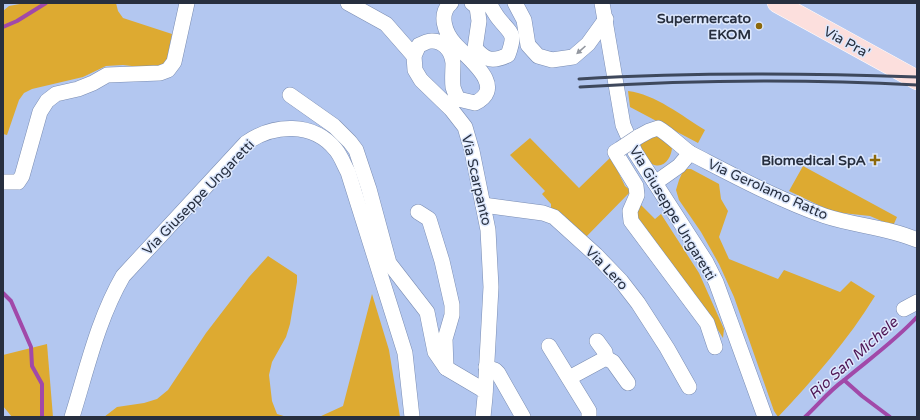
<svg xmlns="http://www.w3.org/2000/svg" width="920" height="420" viewBox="0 0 920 420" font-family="'Varela Round',sans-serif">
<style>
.green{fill:#ddaa31}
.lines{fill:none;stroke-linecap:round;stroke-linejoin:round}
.stream{stroke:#a149a9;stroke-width:4}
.minor-casing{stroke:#7a8db3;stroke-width:16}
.major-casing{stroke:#fff;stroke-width:20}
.minor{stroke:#fff;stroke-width:15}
.major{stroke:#fcdfdd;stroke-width:19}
.rail{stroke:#3e485c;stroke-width:3}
.minor-bridge-casing{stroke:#7a8db3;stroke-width:16;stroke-linecap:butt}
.minor-bridge{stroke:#fff;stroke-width:15}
.oneway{fill:#93979f}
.poi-dot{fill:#8c680a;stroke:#dde8fd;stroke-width:1.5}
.labels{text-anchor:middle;stroke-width:3;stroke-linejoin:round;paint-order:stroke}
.poi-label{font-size:14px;font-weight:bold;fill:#272f3f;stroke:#dde8fd;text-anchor:end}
.street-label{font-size:14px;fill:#272f3f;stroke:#dde8fd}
.water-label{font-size:15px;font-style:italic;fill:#4f1655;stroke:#dde8fd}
</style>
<rect width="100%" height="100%" fill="#b3c7f0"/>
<g class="green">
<polygon points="25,3 116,3 118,11 123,18 172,34 167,59 162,66 149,68 123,65 106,66 83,77 32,89 24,93 19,100 7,135 3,134 3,11 9,6"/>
<path d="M 628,91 C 655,94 682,116 705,130 L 698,143 L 630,107 Z"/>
<path d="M 659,135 L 672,147 C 672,157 664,170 652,164 C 646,161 643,151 639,145 L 646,138 Z"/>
<polygon points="530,138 579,188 611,157 625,186 631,191 584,239 551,209 551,204 542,194 545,191 510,155"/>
<polygon points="803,166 897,217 893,226 870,216 833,212 789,191"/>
<path d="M 684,169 L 691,169 L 719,184 L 721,199 L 728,211 L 719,237 L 729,259 L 778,279 L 784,270 L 840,292 L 851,281 L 875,296 C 848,340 814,379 778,417 L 774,411 L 734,297 L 719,264 L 701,232 L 679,200 L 676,190 L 679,180 Z"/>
<polygon points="641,205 655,219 661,214 699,273 724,329 723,338 711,319 637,218 637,212"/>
<polygon points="268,256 297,275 297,282 290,324 286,337 272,362 269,375 272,401 277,414 287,417 104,417 117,407 144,403 157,399 168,390 206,333 249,277"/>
<polygon points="372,294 389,350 400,417 319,417 343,406"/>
<polygon points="47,344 53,417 12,417 3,406 3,355"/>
</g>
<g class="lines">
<g class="stream">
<polyline points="3,27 17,21 46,3"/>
<polyline points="3,293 11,301 31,347 32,366 42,384 42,417"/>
<polyline points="844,380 862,396 890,417"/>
<path d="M 805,417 C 818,405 829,391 843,381 C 868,360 895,341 917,317"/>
</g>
<defs>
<g id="minor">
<polyline points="348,3 386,24 414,56"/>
<path d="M 451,3 C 438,14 445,33 455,44 C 467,58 508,87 475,103 L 458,99 C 456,95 454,91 453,87 C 452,79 453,71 453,63 C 452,51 443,40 431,41 C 427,41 423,44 419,45 L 414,56 L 415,70 L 421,80 L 451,109 L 465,127 L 472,151 L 488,230 L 491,287 L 485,397 L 483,417"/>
<path d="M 472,3 L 477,7 L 479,21 L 475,48 C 486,61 493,62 508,55 C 516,33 512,35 499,19 C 495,14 492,8 489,3"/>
<polyline points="515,3 524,20 528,45 538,56 552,60 573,57 588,44 606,19"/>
<polyline points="602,3 623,125 635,152 706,262 716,282 765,417"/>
<polyline points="290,95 334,126 350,142 356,150 369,189 389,263 427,312 435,352 446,368 485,391"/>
<path d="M 638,137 L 649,131 L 658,128 C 670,135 679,145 690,153"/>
<polyline points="620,149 615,152 636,186 637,195 630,211 631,221 707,323 715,347"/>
<polyline points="3,182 18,182 22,176 40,112 47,101 56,94 78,89 93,83 107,75 160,73 168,70 174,62 187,3"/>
<path d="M 655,183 L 679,166 L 690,153 C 733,175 779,200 825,216 C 855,226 888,227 917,240"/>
<polyline points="483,205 543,213 554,217 596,255 621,281 638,303 667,348 689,387"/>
<polyline points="418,212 429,219 442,261 452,305 452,315 445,339 446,368"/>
<polyline points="904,309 917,302"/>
<polyline points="597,341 605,352 606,358"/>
<polyline points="549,346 589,411 589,417"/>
<polyline points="486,367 495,370 498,373 523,417"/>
<polyline points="569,378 606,358 613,362 628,383"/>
<path d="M 72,417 C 87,369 98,319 123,276 L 246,143 C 273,124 313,121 336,150 C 341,156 344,165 348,172 L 405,353 L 412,417"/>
</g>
<polyline id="major" points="777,3 917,80"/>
</defs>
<use href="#minor" class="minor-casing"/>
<use href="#major" class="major-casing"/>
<use href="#minor" class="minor"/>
<use href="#major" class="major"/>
<g class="rail">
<path d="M 579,79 C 692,72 804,73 917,77"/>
<path d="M 580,87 C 692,80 805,79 917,85"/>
</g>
<defs>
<polyline id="minor-bridge" points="620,149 638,137"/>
</defs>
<use href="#minor-bridge" class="minor-bridge-casing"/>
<use href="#minor-bridge" class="minor-bridge"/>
</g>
<defs><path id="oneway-solid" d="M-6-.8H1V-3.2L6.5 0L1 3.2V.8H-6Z"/></defs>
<use class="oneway" href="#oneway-solid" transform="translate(581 50) rotate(138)"/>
<g class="poi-dot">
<circle cx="759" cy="26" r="4"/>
<path d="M873 154h4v4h4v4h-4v4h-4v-4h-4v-4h4z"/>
</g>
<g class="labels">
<g class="poi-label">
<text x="751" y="23">Supermercato<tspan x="751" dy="16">EKOM</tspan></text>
<text x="866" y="165">Biomedical SpA</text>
</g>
<g class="street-label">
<text transform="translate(847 42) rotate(29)" y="5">Via Pra'</text>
<text transform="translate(477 180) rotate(77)" y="5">Via Scarpanto</text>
<text transform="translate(768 189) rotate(24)" y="5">Via Gerolamo Ratto</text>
<text transform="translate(198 197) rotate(-46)" y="5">Via Giuseppe Ungaretti</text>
<text transform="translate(673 213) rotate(59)" y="5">Via Giuseppe Ungaretti</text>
<text transform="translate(607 268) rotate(46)" y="5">Via Lero</text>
</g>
<g class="water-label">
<text transform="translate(853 358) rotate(-42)" y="5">Rio San Michele</text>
</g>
</g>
<rect width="920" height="420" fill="none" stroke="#272f3f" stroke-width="8"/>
</svg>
